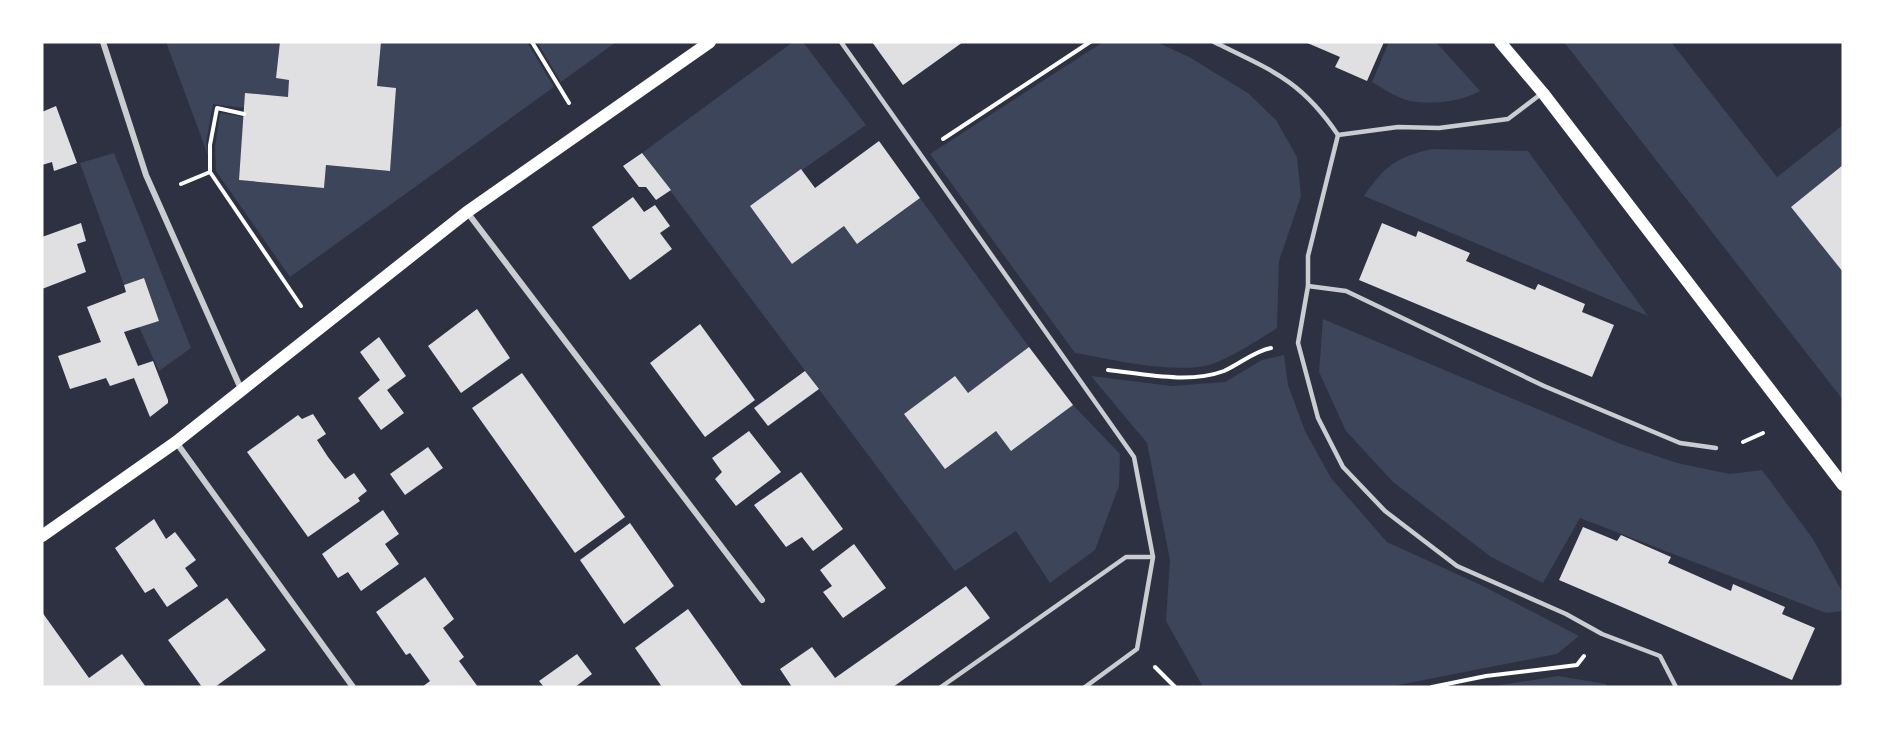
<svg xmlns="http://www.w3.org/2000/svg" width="1885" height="729" viewBox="0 0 1885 729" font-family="Figtree,sans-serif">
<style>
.green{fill:#3c4559}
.building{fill:#e0e0e3}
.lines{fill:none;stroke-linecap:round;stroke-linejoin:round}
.path{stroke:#fff;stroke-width:4}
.service{stroke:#caccd0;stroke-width:4.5}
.minor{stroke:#caccd0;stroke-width:6}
.secondary{stroke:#fff;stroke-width:12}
</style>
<rect width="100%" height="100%" fill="#2d3142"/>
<g class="green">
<polygon points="166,42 280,42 289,80 289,98 244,108 213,104 206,143 209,158"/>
<polygon points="381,42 527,42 554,87 290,277 216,171 215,147 220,113 244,117 239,180 324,187 326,165 390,171 396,88 377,86"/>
<polygon points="537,42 616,42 561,82"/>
<polygon points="793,42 803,42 866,125 751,206 844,226 858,244 920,198 1029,347 968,393 955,376 1011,451 1073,405 1120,454 1119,486 1095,550 1050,583 1016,531 955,571 642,153"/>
<path d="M 1103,42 L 1157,42 L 1189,57 L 1248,93 L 1276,120 L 1297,157 L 1301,196 L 1279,261 L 1277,328 C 1258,340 1221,365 1199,367 C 1158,371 1115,360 1075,353 L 930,154 Z"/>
<path d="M 1389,42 L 1436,42 L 1480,91 C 1461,102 1428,106 1406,100 C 1394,96 1382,88 1372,82 Z"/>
<polygon points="1564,42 1671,42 1777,177 1843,125 1843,400"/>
<path d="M 1432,149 L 1528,151 L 1648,316 L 1364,196 C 1384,166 1397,157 1432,149 Z"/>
<polygon points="114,153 191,348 159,371 139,327 159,321 144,278 124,285 80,163"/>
<polygon points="1323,319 1621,444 1677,463 1730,474 1762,470 1813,539 1843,593 1843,611 1826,613 1580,518 1543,583 1491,557 1393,482 1346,431 1319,372"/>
<polygon points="1284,355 1288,385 1305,431 1331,478 1387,542 1483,586 1579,636 1557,654 1388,687 1203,687 1166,621 1170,560 1147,443 1091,376 1172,386 1225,382 1262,360"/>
<polygon points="1558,676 1606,684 1608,687 1489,687"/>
</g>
<g class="building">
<polygon points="280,42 381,42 377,86 396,88 390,171 326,165 324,188 239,180 245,93 288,97 289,80 276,78"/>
<polygon points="872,42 963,42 903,85"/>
<polygon points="1305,42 1384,42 1367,81 1335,67 1340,57"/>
<polygon points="56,106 77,163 54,171 52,162 42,165 42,112"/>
<polygon points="879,141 920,198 857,244 844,226 792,264 750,206 801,169 815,188"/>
<polygon points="642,153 671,190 656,200 646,187 639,187 623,166"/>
<polygon points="1843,165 1843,272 1791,207"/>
<polygon points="633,197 644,212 655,205 670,226 660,233 672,249 630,280 592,227"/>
<polygon points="81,223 86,241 77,244 86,272 42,289 42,237"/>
<polygon points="1382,223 1416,237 1418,231 1470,253 1466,261 1535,290 1538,284 1585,304 1582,312 1614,325 1592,377 1359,280"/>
<polygon points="144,278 159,321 124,332 138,366 153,361 168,400 168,403 150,417 134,378 110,386 106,378 70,389 58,356 101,342 87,307 126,292 124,285"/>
<polygon points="477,309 510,358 461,393 428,346"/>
<polygon points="700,324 755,400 705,437 650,363"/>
<polygon points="379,337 406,376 387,390 404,413 381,430 358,398 380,380 360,352"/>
<polygon points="1029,347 1073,405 1011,451 996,431 945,469 904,414 955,376 968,393"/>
<polygon points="805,371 819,389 768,426 754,408"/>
<polygon points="522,373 625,517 575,553 472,408"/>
<polygon points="313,414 326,434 317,440 328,457 345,479 354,473 367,491 358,498 360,501 308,537 247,452 298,415 302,419"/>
<polygon points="749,431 781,472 736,506 715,479 722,472 712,458"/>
<polygon points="428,447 443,468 405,495 390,474"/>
<polygon points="801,472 843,529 813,551 802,537 786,547 754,505"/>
<polygon points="383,510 399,534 385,544 399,564 361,591 348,572 338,578 322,554"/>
<polygon points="154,519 166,539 175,532 196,560 185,568 198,586 167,607 154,588 145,593 115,548"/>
<polygon points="630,523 674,586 624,624 580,560"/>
<polygon points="1583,527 1617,541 1621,535 1671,557 1668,563 1731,591 1733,584 1785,607 1782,614 1815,628 1792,680 1559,580"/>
<polygon points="854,544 886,588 843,618 823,592 832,586 820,570"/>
<polygon points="425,577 454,619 443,628 464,657 459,661 478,687 422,687 430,681 410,653 406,655 376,612"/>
<polygon points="966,586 990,618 893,687 792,687 780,669 812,647 835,678"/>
<polygon points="227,598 266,650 215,687 202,687 168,640"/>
<polygon points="688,609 725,661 743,687 662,687 635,648"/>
<polygon points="42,612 89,678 122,654 146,687 42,687"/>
<polygon points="577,654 592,674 575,687 544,687 539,681"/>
</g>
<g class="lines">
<g class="path">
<polyline points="532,42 569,103"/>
<polyline points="943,139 1090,42"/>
<polyline points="210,172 210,145 217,108 244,114"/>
<polyline points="181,184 210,172 301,306"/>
<path d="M 1108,370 C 1144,374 1189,384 1224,371 C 1240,364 1254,351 1271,348"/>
<polyline points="1743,442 1763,433"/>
<polyline points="1155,667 1175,687"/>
<polyline points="1432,687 1486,676 1577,665 1584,656"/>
</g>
<g class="service">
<polyline points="841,42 1134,457 1153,557 1137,649 1085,687"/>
<path d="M 1214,42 C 1271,70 1301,80 1338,135 L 1308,256 L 1308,286 L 1298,343 L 1318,418 L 1343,467 L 1385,511 L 1457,566 L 1566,614 L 1602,634 L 1660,656 L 1676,687"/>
<polyline points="1338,135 1398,127 1439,128 1508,119 1541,94"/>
<polyline points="1308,286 1346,291 1544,386 1680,443 1716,448"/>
<polyline points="941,687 1126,557 1153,557"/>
<polyline points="1841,687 1843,686"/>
</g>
<g class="minor">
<polyline points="103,42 146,175 241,389"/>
<polyline points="467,212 762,600"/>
<polyline points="176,442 353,687"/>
</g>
<g class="secondary">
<polyline points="1500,42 1543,93 1843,485"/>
<polyline points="42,536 176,442 467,212 710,42"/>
</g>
</g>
<rect width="1885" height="729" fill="none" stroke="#ffffff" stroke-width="87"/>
</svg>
